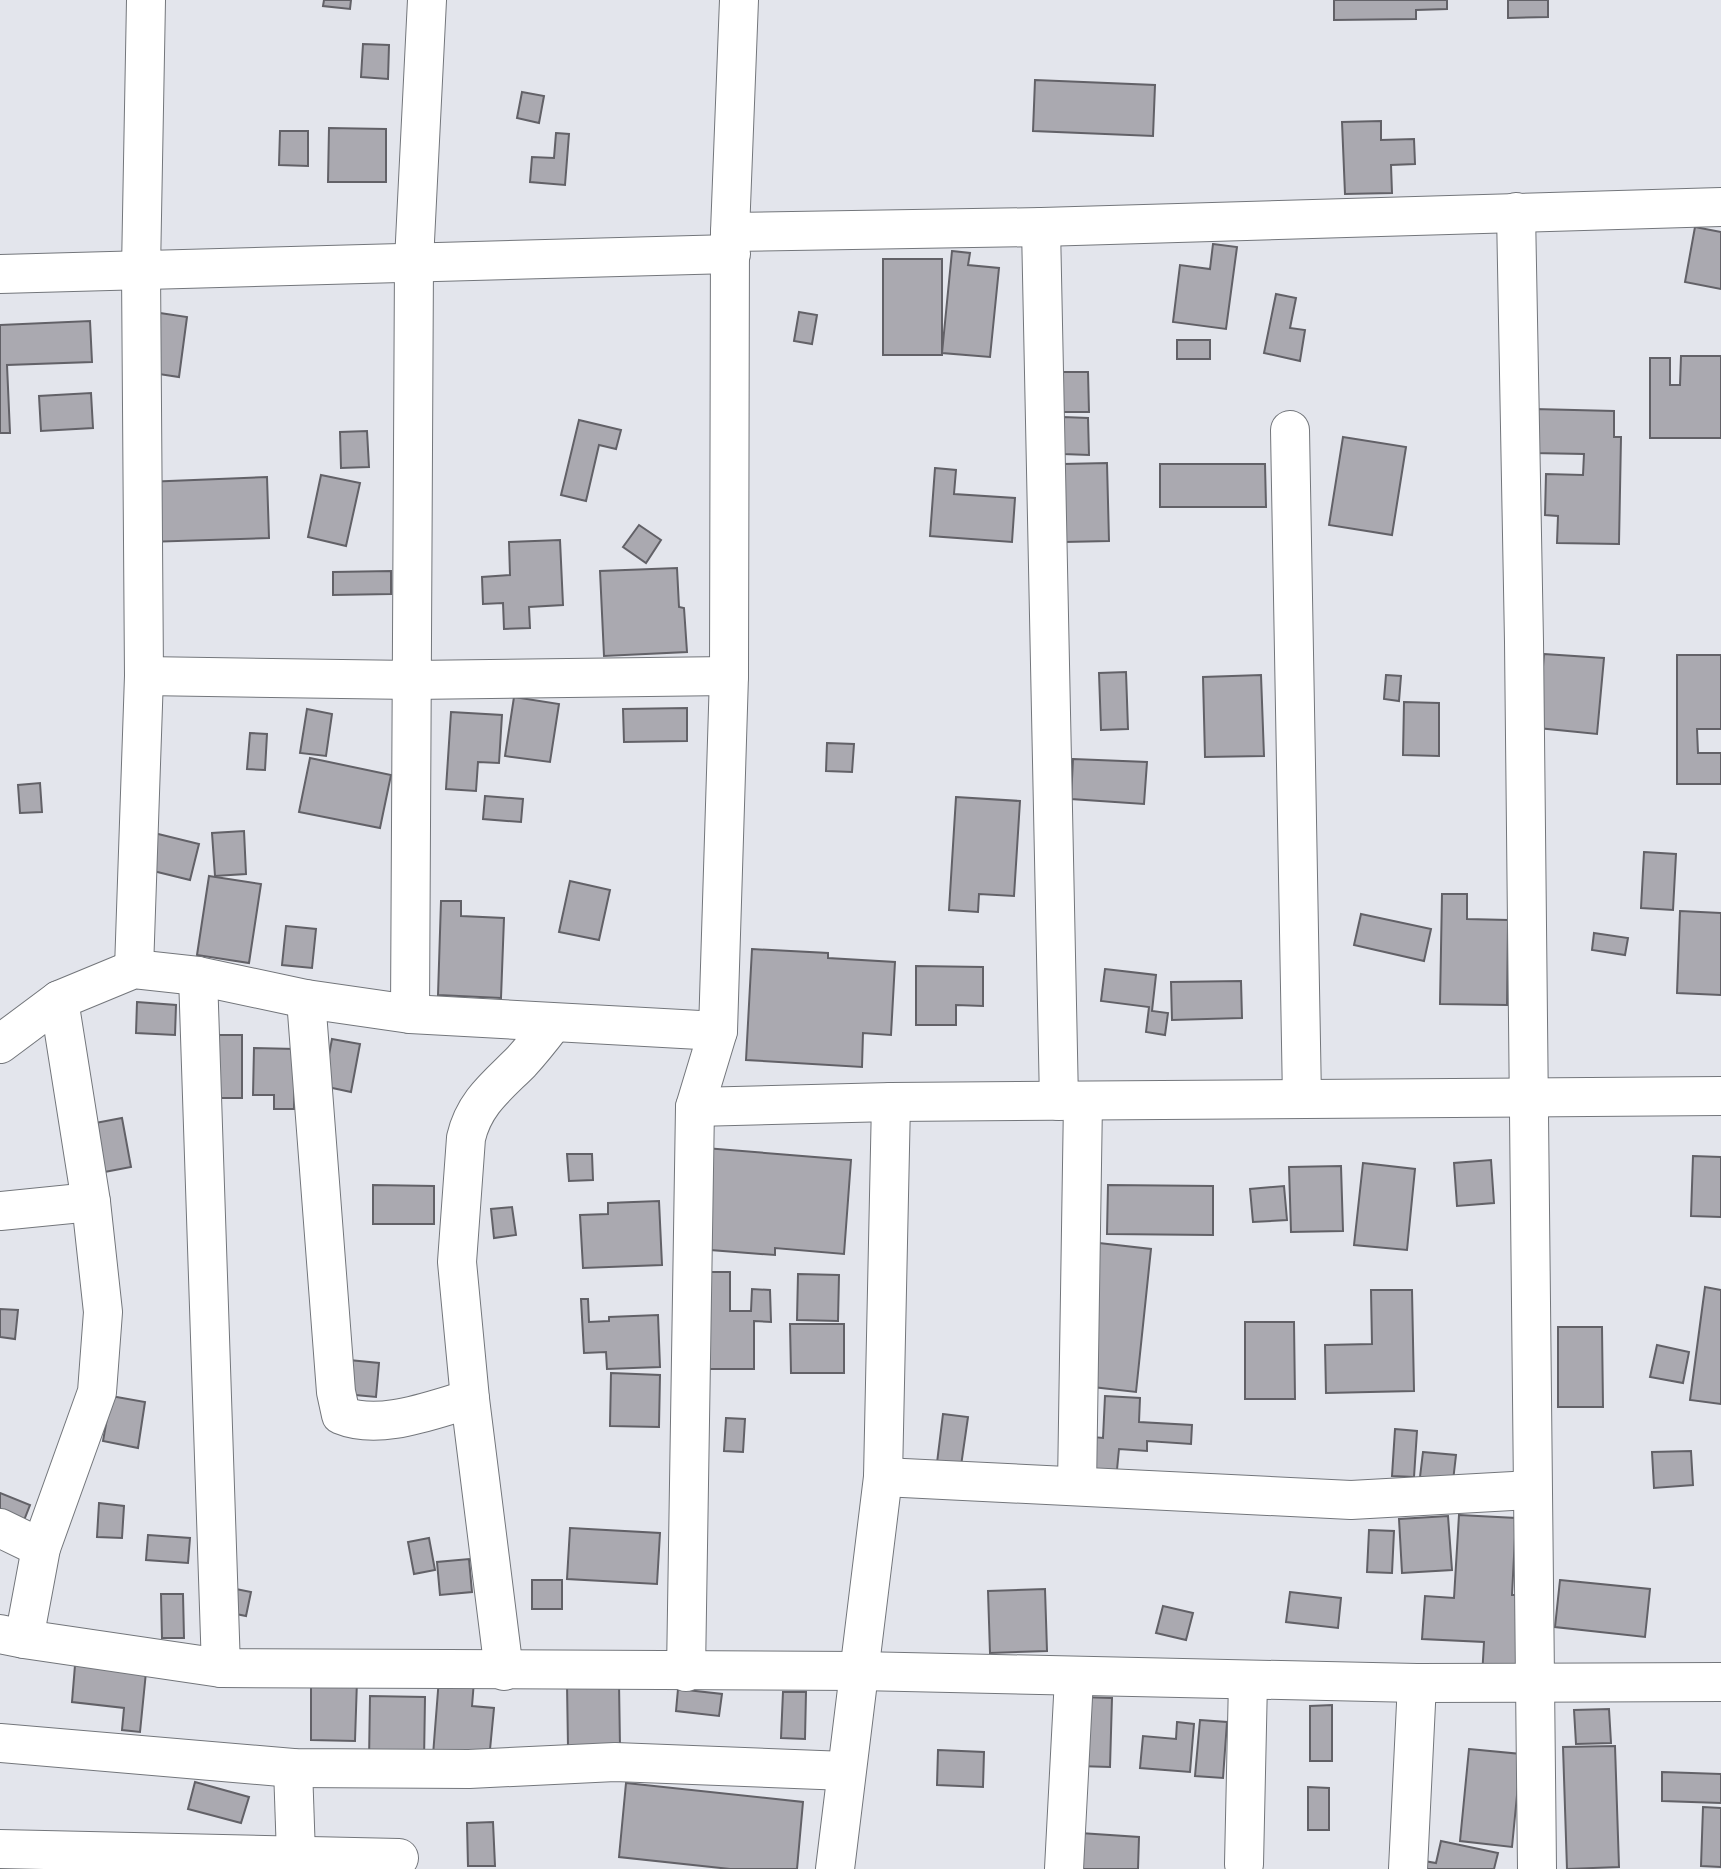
<svg xmlns="http://www.w3.org/2000/svg" width="1721" height="1869" viewBox="0 0 1721 1869" font-family="'Work Sans',sans-serif">
<style>
.building{fill:#aaa9b0;stroke:#626167;stroke-width:2}
.lines{fill:none;stroke-linecap:round;stroke-linejoin:round}
.minor-casing{stroke:#73767b;stroke-width:40}
.minor{stroke:#fff;stroke-width:38}
</style>
<rect width="100%" height="100%" fill="#e3e5ec"/>
<g class="building">
<polygon points="324,0 351,0 350,9 323,6"/>
<polygon points="1334,0 1447,0 1447,9 1416,10 1416,19 1334,20"/>
<polygon points="1508,0 1548,0 1548,17 1508,18"/>
<polygon points="363,44 389,45 388,79 361,77"/>
<polygon points="1035,80 1155,85 1153,136 1033,131"/>
<polygon points="522,92 544,96 539,123 517,118"/>
<polygon points="1381,121 1381,140 1414,139 1415,164 1391,165 1392,193 1345,194 1342,122"/>
<polygon points="329,128 386,129 386,182 328,182"/>
<polygon points="280,131 308,131 308,166 279,165"/>
<polygon points="556,133 569,134 565,185 530,182 532,157 554,158"/>
<polygon points="1695,227 1721,232 1721,289 1685,282"/>
<polygon points="1213,244 1237,247 1226,329 1173,322 1180,265 1210,269"/>
<polygon points="952,251 970,253 968,265 999,268 990,357 942,353"/>
<rect x="883" y="259" width="59" height="96"/>
<polygon points="1276,294 1296,298 1290,328 1305,330 1300,361 1264,353"/>
<polygon points="799,312 817,315 812,344 794,341"/>
<polygon points="160,313 187,317 179,377 152,373"/>
<polygon points="90,321 92,362 7,365 10,433 0,433 0,325"/>
<rect x="1177" y="340" width="33" height="19"/>
<polygon points="1681,356 1721,356 1721,438 1650,438 1650,358 1670,358 1670,385 1680,385"/>
<polygon points="1061,372 1088,372 1089,412 1062,412"/>
<polygon points="91,393 93,428 41,431 39,396"/>
<polygon points="1534,409 1614,411 1614,437 1621,437 1619,544 1557,543 1558,516 1545,515 1546,474 1583,475 1584,454 1533,453"/>
<polygon points="1063,417 1088,418 1089,455 1063,454"/>
<polygon points="579,420 621,430 616,449 599,445 586,501 561,495"/>
<polygon points="367,431 369,467 341,468 340,432"/>
<polygon points="1343,437 1406,447 1392,535 1329,525"/>
<polygon points="1107,463 1109,541 1065,542 1063,464"/>
<polygon points="1160,464 1265,464 1266,507 1160,507"/>
<polygon points="935,468 956,470 954,494 1015,498 1012,542 930,536"/>
<polygon points="321,475 360,483 346,546 308,537"/>
<polygon points="267,477 269,538 147,542 145,482"/>
<polygon points="639,525 661,540 646,563 623,547"/>
<polygon points="560,540 563,605 529,607 530,628 504,629 503,603 483,604 482,577 510,575 509,542"/>
<polygon points="677,568 679,607 684,608 687,652 604,656 600,571"/>
<polygon points="391,571 391,594 333,595 333,572"/>
<polygon points="1544,654 1604,658 1597,734 1538,728"/>
<polygon points="1677,655 1721,655 1721,729 1697,729 1698,753 1721,753 1721,784 1677,784"/>
<polygon points="1126,672 1128,729 1101,730 1099,673"/>
<polygon points="1261,675 1264,756 1205,757 1203,677"/>
<polygon points="1386,675 1401,676 1399,701 1384,699"/>
<polygon points="514,697 559,704 550,762 505,756"/>
<polygon points="1404,702 1439,703 1439,756 1403,755"/>
<polygon points="687,708 687,741 624,742 623,709"/>
<polygon points="307,709 332,714 326,756 300,753"/>
<polygon points="451,712 502,715 499,763 478,762 476,791 446,789"/>
<polygon points="250,733 267,734 265,770 247,769"/>
<polygon points="827,743 854,744 852,772 826,771"/>
<polygon points="310,758 391,775 380,828 299,812"/>
<polygon points="1073,759 1147,762 1144,804 1071,799"/>
<polygon points="40,783 42,812 20,813 18,785"/>
<polygon points="485,796 523,799 521,822 483,819"/>
<polygon points="956,797 1020,801 1014,896 979,894 978,912 949,910"/>
<polygon points="244,831 246,874 215,876 212,833"/>
<polygon points="150,832 199,844 190,880 141,868"/>
<polygon points="1644,852 1676,854 1673,910 1641,908"/>
<polygon points="209,876 261,884 249,963 197,955"/>
<polygon points="570,881 610,890 599,940 559,932"/>
<polygon points="1442,894 1467,894 1467,919 1508,920 1507,1005 1440,1004"/>
<polygon points="441,901 461,901 461,916 504,918 501,998 438,995"/>
<polygon points="1680,911 1721,913 1721,995 1677,993"/>
<polygon points="1361,914 1431,929 1424,961 1354,945"/>
<polygon points="286,926 316,929 312,968 282,965"/>
<polygon points="1594,933 1628,938 1625,955 1592,950"/>
<polygon points="752,949 828,953 828,958 895,962 891,1035 863,1033 862,1067 746,1060"/>
<polygon points="916,966 983,967 983,1006 956,1005 956,1025 916,1025"/>
<polygon points="1105,969 1156,975 1152,1011 1168,1013 1165,1035 1146,1032 1149,1007 1101,1001"/>
<polygon points="1241,981 1242,1018 1172,1020 1171,982"/>
<polygon points="137,1002 176,1005 175,1035 136,1033"/>
<polygon points="208,1035 242,1035 242,1098 209,1098"/>
<polygon points="332,1039 360,1044 351,1092 323,1086"/>
<polygon points="254,1048 295,1049 294,1109 274,1109 274,1095 253,1095"/>
<polygon points="122,1118 131,1167 99,1173 90,1124"/>
<polygon points="705,1148 851,1160 844,1254 775,1248 775,1255 698,1249"/>
<polygon points="567,1154 592,1154 593,1180 569,1181"/>
<polygon points="1693,1156 1721,1157 1721,1217 1691,1216"/>
<polygon points="1491,1160 1494,1203 1457,1206 1454,1163"/>
<polygon points="1363,1163 1415,1169 1407,1250 1354,1245"/>
<polygon points="1341,1166 1343,1231 1291,1232 1289,1167"/>
<polygon points="373,1185 434,1186 434,1224 373,1224"/>
<polygon points="1108,1185 1213,1186 1213,1235 1107,1234"/>
<polygon points="1284,1186 1287,1220 1253,1222 1250,1189"/>
<polygon points="659,1201 662,1265 583,1268 580,1215 608,1214 608,1203"/>
<polygon points="512,1207 516,1235 494,1238 491,1209"/>
<polygon points="1099,1243 1151,1249 1136,1392 1084,1386"/>
<polygon points="703,1272 730,1272 730,1311 751,1311 752,1289 770,1290 771,1322 754,1321 754,1369 703,1369"/>
<polygon points="798,1274 839,1275 838,1321 797,1320"/>
<polygon points="1705,1287 1721,1290 1721,1404 1690,1400"/>
<polygon points="1371,1290 1412,1290 1414,1391 1326,1393 1325,1345 1372,1344"/>
<polygon points="581,1299 588,1299 589,1322 609,1321 609,1317 658,1315 660,1367 607,1369 606,1352 584,1353"/>
<polygon points="0,1309 18,1310 15,1339 0,1337"/>
<polygon points="1245,1322 1294,1322 1295,1399 1245,1399"/>
<polygon points="790,1324 844,1324 844,1373 791,1373"/>
<polygon points="1558,1327 1602,1327 1603,1407 1558,1407"/>
<polygon points="1657,1345 1689,1352 1683,1383 1650,1377"/>
<polygon points="349,1360 379,1363 376,1397 345,1394"/>
<polygon points="611,1373 660,1375 659,1427 610,1426"/>
<polygon points="111,1396 145,1402 138,1448 103,1441"/>
<polygon points="1105,1396 1140,1398 1139,1422 1192,1425 1191,1444 1147,1441 1147,1451 1119,1449 1116,1480 1080,1477 1083,1436 1103,1438"/>
<polygon points="943,1414 968,1417 961,1466 937,1463"/>
<polygon points="726,1418 745,1419 743,1452 724,1451"/>
<polygon points="1395,1429 1417,1431 1414,1477 1392,1476"/>
<polygon points="1691,1451 1693,1485 1654,1488 1652,1452"/>
<polygon points="1423,1452 1456,1455 1453,1481 1420,1477"/>
<polygon points="0,1493 30,1505 21,1528 0,1519"/>
<polygon points="99,1503 124,1506 122,1538 97,1537"/>
<polygon points="1459,1515 1516,1518 1512,1595 1520,1595 1515,1680 1482,1677 1484,1642 1422,1639 1425,1596 1454,1598"/>
<polygon points="1448,1516 1452,1570 1402,1573 1399,1519"/>
<polygon points="570,1528 660,1533 657,1584 567,1579"/>
<polygon points="1369,1530 1394,1531 1392,1573 1367,1572"/>
<polygon points="148,1535 190,1538 188,1563 146,1560"/>
<polygon points="429,1538 435,1570 414,1574 408,1542"/>
<polygon points="469,1559 472,1592 440,1595 437,1562"/>
<rect x="532" y="1580" width="30" height="29"/>
<polygon points="1560,1580 1650,1589 1645,1637 1555,1627"/>
<polygon points="226,1587 251,1592 246,1616 221,1611"/>
<polygon points="1045,1589 1047,1651 990,1653 988,1591"/>
<polygon points="1290,1592 1341,1598 1338,1628 1286,1622"/>
<polygon points="161,1594 183,1594 184,1638 162,1638"/>
<polygon points="1163,1606 1193,1613 1186,1640 1156,1633"/>
<polygon points="75,1665 146,1672 140,1732 122,1730 124,1708 72,1702"/>
<polygon points="439,1678 474,1681 472,1706 494,1708 489,1760 433,1755"/>
<polygon points="311,1679 357,1680 355,1741 311,1740"/>
<polygon points="619,1683 620,1747 568,1747 567,1684"/>
<polygon points="678,1689 722,1694 719,1716 676,1711"/>
<polygon points="783,1692 806,1692 805,1739 781,1738"/>
<polygon points="370,1696 425,1697 424,1762 369,1761"/>
<polygon points="1080,1697 1112,1698 1110,1767 1078,1766"/>
<polygon points="1332,1705 1332,1761 1310,1761 1310,1706"/>
<polygon points="1609,1709 1611,1743 1576,1744 1574,1710"/>
<polygon points="1200,1720 1227,1722 1223,1778 1195,1776"/>
<polygon points="1177,1722 1194,1724 1190,1772 1140,1768 1143,1736 1176,1739"/>
<polygon points="1615,1746 1619,1867 1567,1869 1563,1747"/>
<polygon points="1469,1749 1521,1754 1512,1847 1460,1841"/>
<polygon points="938,1750 984,1752 983,1787 937,1785"/>
<polygon points="1662,1772 1721,1774 1721,1803 1662,1801"/>
<polygon points="195,1782 249,1797 241,1823 188,1809"/>
<polygon points="626,1783 803,1802 797,1869 730,1869 619,1857"/>
<polygon points="1308,1787 1329,1788 1329,1830 1308,1830"/>
<polygon points="1703,1807 1721,1808 1721,1867 1701,1866"/>
<polygon points="493,1822 495,1866 468,1866 467,1823"/>
<polygon points="1080,1833 1139,1837 1138,1869 1078,1869"/>
<polygon points="1441,1841 1498,1853 1494,1869 1423,1869 1424,1861 1436,1863"/>
</g>
<g class="lines">
<defs>
<g id="minor">
<polyline points="1516,212 1524,642 1537,1869"/>
<polyline points="1041,227 1059,1101"/>
<polyline points="730,232 1041,227 1721,207"/>
<polyline points="0,274 731,254"/>
<polyline points="1290,430 1302,1099"/>
<polyline points="144,676 412,680 729,676"/>
<polyline points="134,969 144,676 141,270 146,0"/>
<polyline points="198,976 221,1668"/>
<path d="M 306,999 L 336,1392 L 341,1415 C 380,1431 431,1410 470,1399"/>
<polyline points="410,1014 414,261 427,0"/>
<polyline points="0,1044 59,1000 134,969 198,976 306,999 410,1014 718,1031"/>
<polyline points="695,1107 891,1102 1721,1096"/>
<polyline points="0,1211 91,1202"/>
<polyline points="883,1477 1351,1500 1531,1490"/>
<polyline points="1077,1486 1083,1101"/>
<polyline points="0,1528 41,1548"/>
<polyline points="0,1634 24,1639 41,1548 97,1392 103,1312 91,1202 59,1000"/>
<polyline points="24,1639 221,1668 859,1671 1417,1683 1721,1682"/>
<path d="M 504,1671 L 470,1399 L 457,1262 L 466,1138 C 474,1103 497,1086 521,1062 C 532,1050 543,1036 553,1023"/>
<polyline points="686,1672 695,1107 718,1031 729,676 730,232 739,0"/>
<polyline points="0,1743 293,1768 469,1769 615,1762 846,1771"/>
<polyline points="293,1768 296,1855"/>
<polyline points="0,1849 399,1858"/>
<polyline points="1244,1864 1248,1681"/>
<polyline points="835,1869 883,1477 891,1102"/>
<polyline points="1064,1869 1074,1678"/>
<polyline points="1408,1869 1417,1683"/>
</g>
</defs>
<use href="#minor" class="minor-casing"/>
<use href="#minor" class="minor"/>
</g>
</svg>
